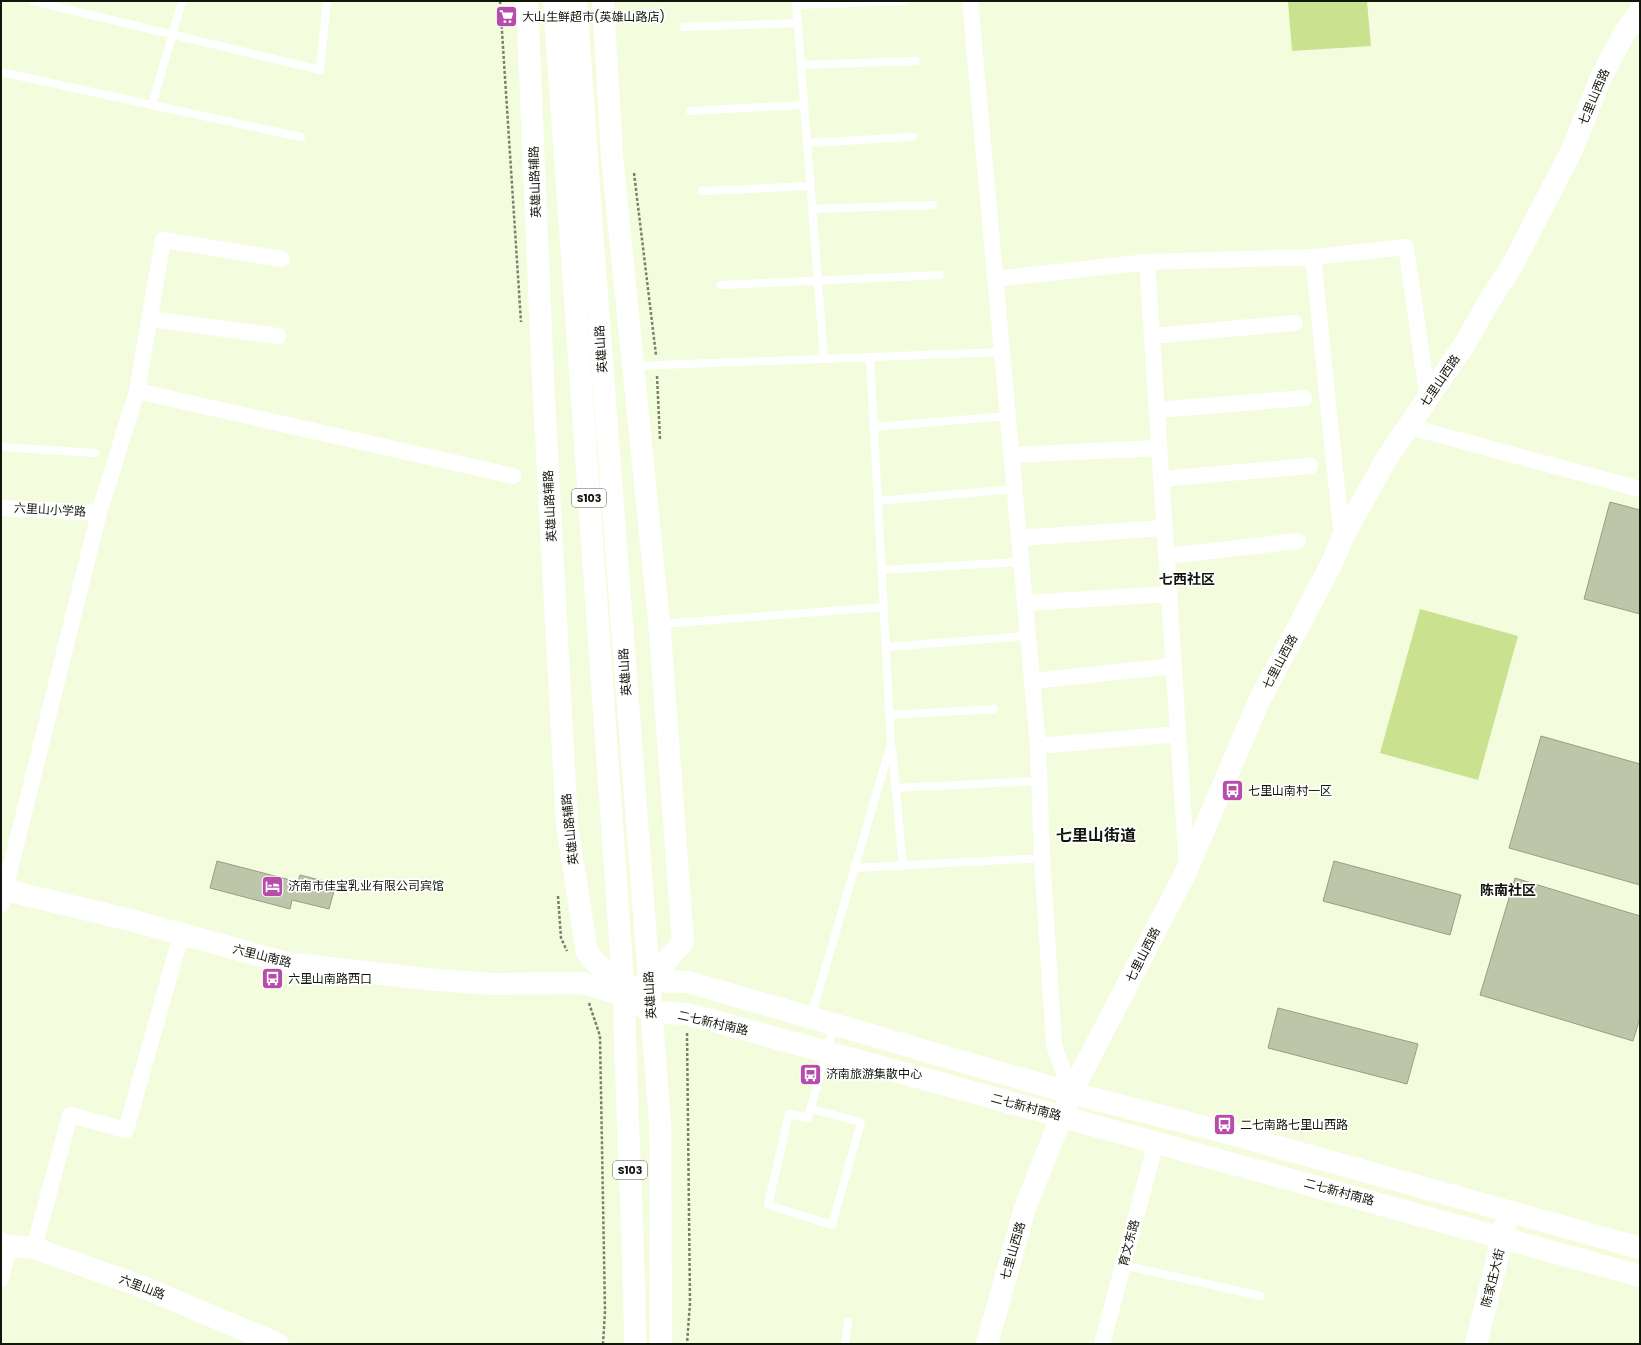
<svg xmlns="http://www.w3.org/2000/svg" width="1641" height="1345" viewBox="0 0 1641 1345" font-family="Poppins,'Noto Sans SC',sans-serif">
<style>
.green{fill:#cae190}
.building{fill:#bdc6a9;stroke:#969f82}
.lines{fill:none;stroke-linecap:round;stroke-linejoin:round}
.path{stroke:#7a806d;stroke-width:2.5;stroke-dasharray:3 2;stroke-linecap:butt}
.lane{stroke:#fff;stroke-width:8}
.street{stroke:#fff;stroke-width:16}
.secondary{stroke:#fff;stroke-width:22}
.primary{stroke:#fff;stroke-width:22}
.labels{text-anchor:middle;stroke-width:3.5;stroke-linejoin:round;paint-order:stroke}
.shield{fill:#fff;stroke:#595b54;stroke-width:1}
.shield-label{font-size:11px;font-weight:bold;fill:#12150b}
.poi-label{font-size:12px;fill:#12150b;stroke:#fff;text-anchor:start}
.street-label{font-size:12px;fill:#12150b;stroke:#fff}
.quarter-label{font-size:14px;font-weight:bold;fill:#12150b;stroke:#fff}
.district-label{font-size:16px;font-weight:bold;fill:#12150b;stroke:#fff}
</style>
<rect width="100%" height="100%" fill="#f3fdde"/>
<g class="green">
<polygon points="1288,1 1367,1 1371,46 1292,51"/>
<polygon points="1420,609 1518,636 1478,780 1380,753"/>
</g>
<g class="building">
<polygon points="1610,502 1640,510 1640,614 1584,599"/>
<polygon points="1541,736 1640,764 1640,885 1509,848"/>
<polygon points="217,861 298,882 300,875 336,884 329,909 292,900 290,909 210,888"/>
<polygon points="1334,861 1461,895 1450,935 1323,901"/>
<polygon points="1515,878 1640,916 1640,1018 1633,1041 1480,995"/>
<polygon points="1278,1008 1418,1044 1407,1084 1268,1048"/>
</g>
<g class="lines">
<g class="path">
<polyline points="500,1 521,322"/>
<polyline points="634,173 656,355"/>
<polyline points="657,376 660,439"/>
<polyline points="558,896 561,938 567,951"/>
<polyline points="589,1003 600,1036 605,1311 603,1344"/>
<polyline points="687,1033 690,1303 687,1344"/>
</g>
<g class="lane">
<polyline points="33,1 320,70 327,1"/>
<polyline points="796,1 824,359"/>
<polyline points="796,5 905,1"/>
<polyline points="684,27 798,23"/>
<polyline points="801,65 916,61"/>
<polyline points="1,72 152,105 182,1"/>
<polyline points="152,105 301,137"/>
<polyline points="690,111 804,105"/>
<polyline points="807,143 913,137"/>
<polyline points="702,191 811,186"/>
<polyline points="812,209 933,205"/>
<polyline points="721,285 940,275"/>
<polyline points="635,366 1002,352"/>
<polyline points="874,427 1008,416"/>
<polyline points="1,447 95,453"/>
<polyline points="878,501 1014,489"/>
<polyline points="882,570 1020,562"/>
<polyline points="661,624 884,607"/>
<polyline points="886,647 1028,636"/>
<polyline points="890,715 994,709"/>
<polyline points="892,749 903,866"/>
<polyline points="895,788 1039,781"/>
<polyline points="854,868 1042,858"/>
<polyline points="811,1017 891,744 870,357"/>
<polyline points="811,1109 861,1122 832,1225 768,1205 789,1114 808,1118 834,1025"/>
<polyline points="1123,1265 1261,1296"/>
<polyline points="845,1344 848,1322"/>
</g>
<g class="street">
<polyline points="970,1 1038,746 1042,858 1054,1045 1071,1093"/>
<polyline points="1313,257 1406,247 1428,400"/>
<polyline points="1147,262 1313,257 1342,538"/>
<polyline points="995,279 1147,262 1187,867"/>
<polyline points="150,319 278,336"/>
<polyline points="1152,336 1295,323"/>
<polyline points="137,391 163,240 282,259"/>
<polyline points="1157,410 1304,398"/>
<polyline points="1410,427 1640,489"/>
<polyline points="1011,455 1159,448"/>
<polyline points="1161,479 1310,466"/>
<polyline points="1,508 99,513"/>
<polyline points="1019,538 1164,528"/>
<polyline points="1166,556 1298,541"/>
<polyline points="1025,603 1169,594"/>
<polyline points="1032,681 1174,666"/>
<polyline points="1038,746 1178,734"/>
<polyline points="1,905 99,513 137,391 513,476"/>
<polyline points="34,1248 70,1115 126,1130 181,935"/>
<polyline points="1,1279 9,1246"/>
<polyline points="1102,1344 1156,1142"/>
</g>
<g class="secondary">
<polyline points="527,1 543,380 567,825 587,952 624,995"/>
<polyline points="603,1 612,156 660,632 683,942 649,981"/>
<polyline points="1,889 130,920 287,963 426,979 492,984 582,983 624,995 651,1012 686,1014 703,1018 1640,1276"/>
<polyline points="632,991 649,981 688,982 1071,1093 1228,1133 1640,1248"/>
<polyline points="1,1243 9,1246 34,1248 143,1287 278,1344"/>
<polyline points="987,1344 1025,1208 1071,1093 1187,870 1258,703 1333,561 1342,538 1387,458 1466,342 1488,303 1514,262 1573,148 1601,77 1624,34 1640,12"/>
<polyline points="1476,1344 1506,1224"/>
</g>
<g class="primary">
<path d="M 554,1 L 624,995 C 626,1112 634,1228 635,1344"/>
<polyline points="576,1 593,244 660,1123 661,1344"/>
</g>
</g>
<defs>
<symbol id="supermarket-square" viewBox="-11 -11 22 22"><rect x="-9" y="-9" width="18" height="18" rx="4" fill="#b74cac" stroke="#fff"/><path d="M-6-5.5h2.5l.6 2H6L4.5 2H-2.5L-4.4-4H-6ZM-1.5 3.2a1.3 1.3 0 1 0 .1 0ZM3 3.2a1.3 1.3 0 1 0 .1 0Z" fill="#fff"/></symbol>
<symbol id="bus-square" viewBox="-11 -11 22 22"><rect x="-9" y="-9" width="18" height="18" rx="4" fill="#b74cac" stroke="#fff"/><path d="M-5-6H5V4H4V6H2V4H-2V6H-4V4H-5ZM-3.5-4V0h7V-4ZM-3.5 1.2v1.5H-2V1.2ZM2 1.2v1.5H3.5V1.2Z" fill="#fff"/></symbol>
<symbol id="hotel-square" viewBox="-11 -11 22 22"><rect x="-9" y="-9" width="18" height="18" rx="4" fill="#b74cac" stroke="#fff"/><path d="M-6-4.5h1.5V1H6V5H4.5V3h-9V5H-6ZM-4 0a1.8 1.8 0 1 1 3.6 0ZM.5 0V-2.5h3Q6-2.5 6 0Z" fill="#fff"/></symbol>
</defs>
<g fill-rule="evenodd">
<use href="#supermarket-square" x="494" y="4" width="25" height="25"/>
<use href="#bus-square" x="1220" y="778" width="25" height="25"/>
<use href="#hotel-square" x="260" y="874" width="25" height="25"/>
<use href="#bus-square" x="260" y="966" width="25" height="25"/>
<use href="#bus-square" x="798" y="1062" width="25" height="25"/>
<use href="#bus-square" x="1212" y="1112" width="25" height="25"/>
</g>
<g class="labels">
<g class="shield">
<rect x="572" y="489" width="34" height="18" rx="3"/>
<rect x="613" y="1161" width="34" height="18" rx="3"/>
</g>
<g class="shield-label">
<text x="589" y="502">S103</text>
<text x="630" y="1174">S103</text>
</g>
<g class="poi-label">
<text x="522" y="21">大山生鲜超市(英雄山路店)</text>
<text x="1248" y="795">七里山南村一区</text>
<text x="288" y="890">济南市佳宝乳业有限公司宾馆</text>
<text x="288" y="983">六里山南路西口</text>
<text x="826" y="1078">济南旅游集散中心</text>
<text x="1240" y="1129">二七南路七里山西路</text>
</g>
<g class="street-label">
<text transform="translate(1594 97) rotate(-67)" y="4">七里山西路</text>
<text transform="translate(535 182) rotate(-92)" y="4">英雄山路辅路</text>
<text transform="translate(601 349) rotate(-94)" y="4">英雄山路</text>
<text transform="translate(1440 381) rotate(-56)" y="4">七里山西路</text>
<text transform="translate(550 506) rotate(-93)" y="4">英雄山路辅路</text>
<text transform="translate(50 510) rotate(3)" y="4">六里山小学路</text>
<text transform="translate(1280 662) rotate(-62)" y="4">七里山西路</text>
<text transform="translate(625 672) rotate(-94)" y="4">英雄山路</text>
<text transform="translate(570 829) rotate(-96)" y="4">英雄山路辅路</text>
<text transform="translate(1143 955) rotate(-63)" y="4">七里山西路</text>
<text transform="translate(262 956) rotate(14)" y="4">六里山南路</text>
<text transform="translate(650 995) rotate(-94)" y="4">英雄山路</text>
<text transform="translate(713 1023) rotate(13)" y="4">二七新村南路</text>
<text transform="translate(1026 1107) rotate(15)" y="4">二七新村南路</text>
<text transform="translate(1339 1192) rotate(15)" y="4">二七新村南路</text>
<text transform="translate(1129 1243) rotate(-75)" y="4">育文东路</text>
<text transform="translate(1013 1251) rotate(-74)" y="4">七里山西路</text>
<text transform="translate(1493 1278) rotate(-76)" y="4">陈家庄大街</text>
<text transform="translate(142 1287) rotate(21)" y="4">六里山路</text>
</g>
<g class="quarter-label">
<text x="1187" y="584">七西社区</text>
<text x="1508" y="895">陈南社区</text>
</g>
<g class="district-label">
<text x="1096" y="841">七里山街道</text>
</g>
</g>
<rect width="1641" height="1345" fill="none" stroke="#12150b" stroke-width="4"/>
</svg>
